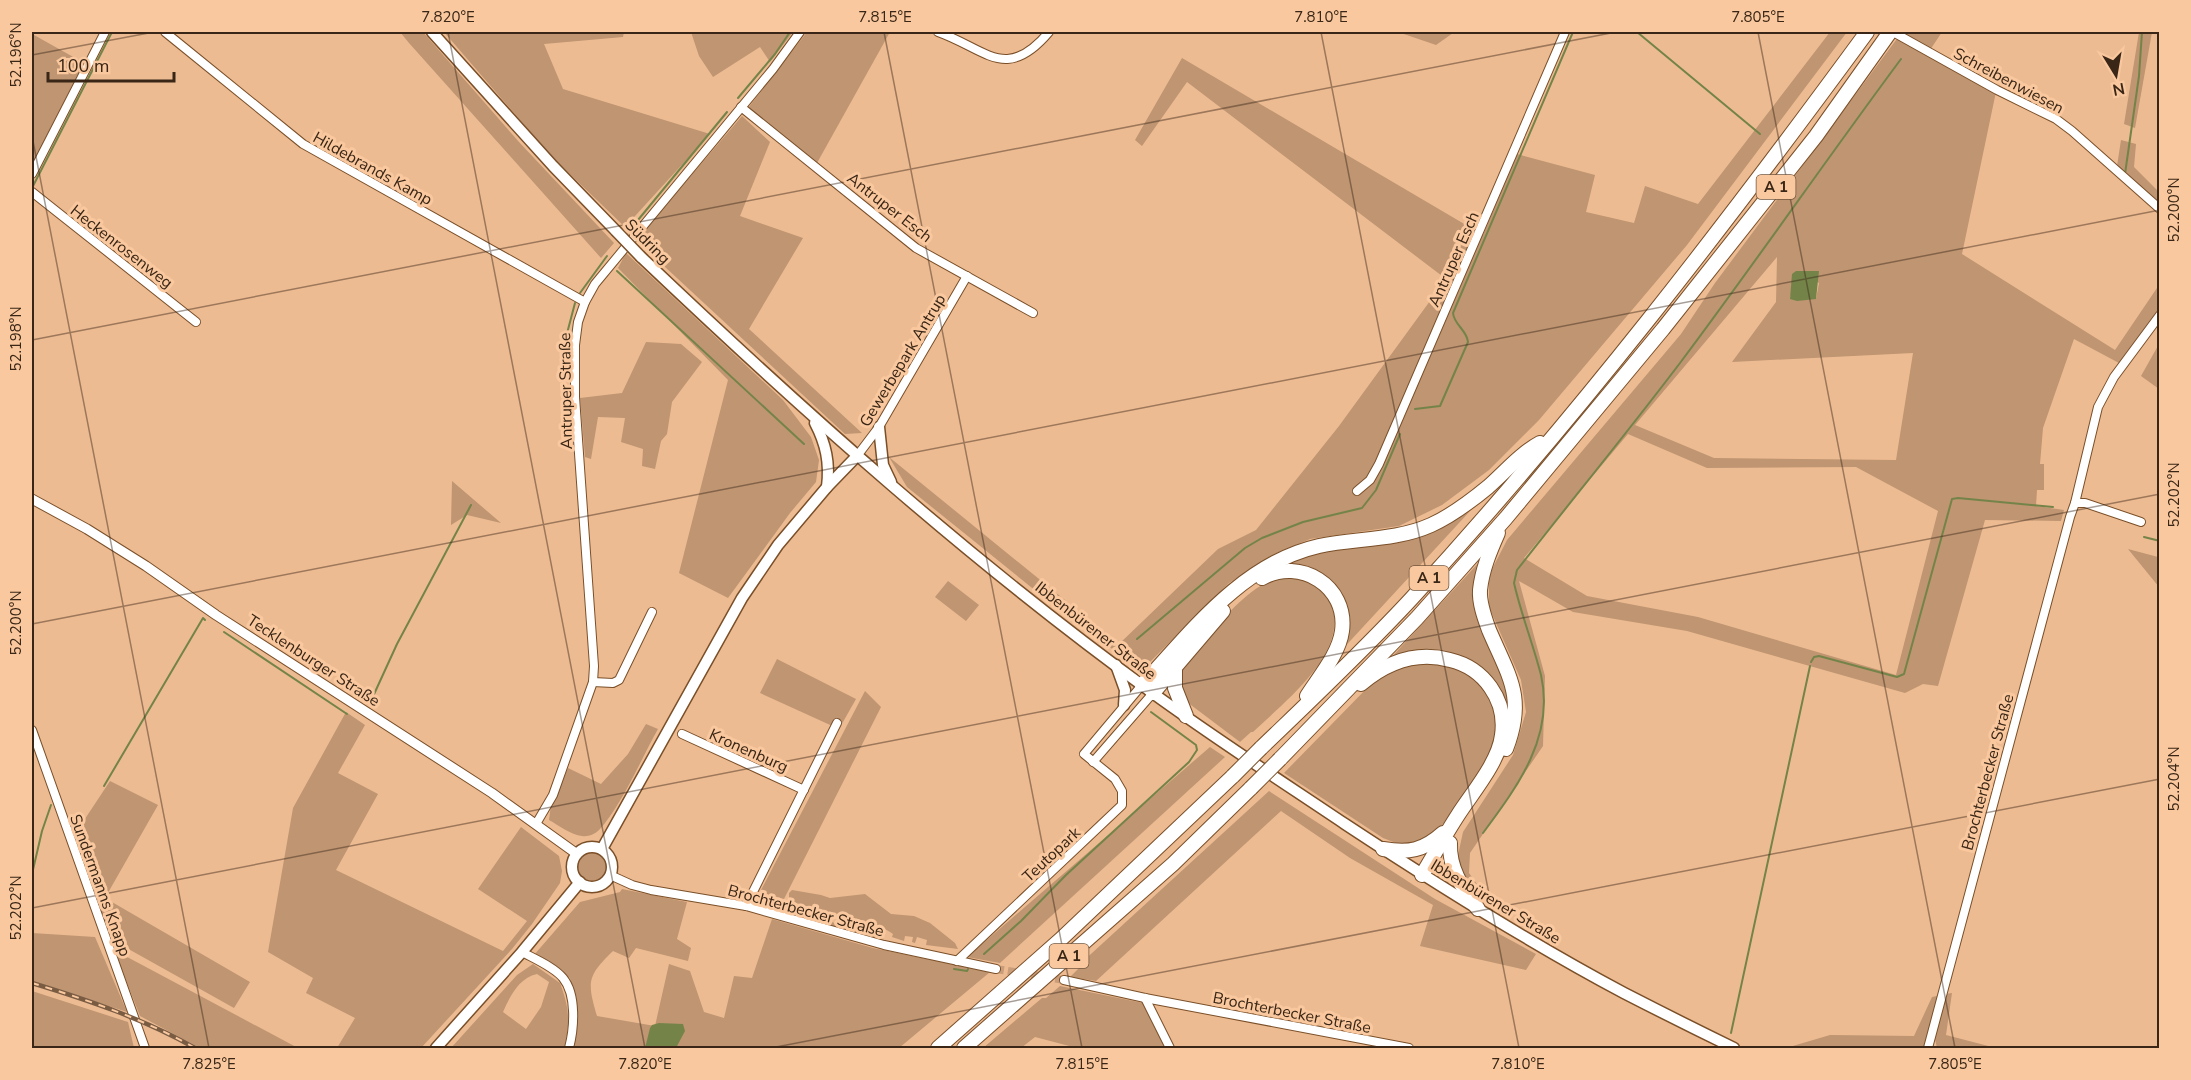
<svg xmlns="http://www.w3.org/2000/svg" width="2191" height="1080" viewBox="0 0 2191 1080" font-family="'Nunito Sans',sans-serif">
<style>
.green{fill:#bf9572;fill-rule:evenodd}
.water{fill:#748449}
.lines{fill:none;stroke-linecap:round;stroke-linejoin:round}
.stream{stroke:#748449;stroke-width:2}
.minor-tunnel{stroke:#c99d79;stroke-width:8;stroke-dasharray:8 4;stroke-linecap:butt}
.minor-casing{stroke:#7a4f28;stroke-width:10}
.tertiary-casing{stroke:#7a4f28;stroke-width:11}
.secondary-casing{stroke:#7a4f28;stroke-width:13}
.motorway-casing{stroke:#7a4f28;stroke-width:16}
.minor{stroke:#fff;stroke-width:8}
.tertiary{stroke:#fff;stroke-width:9}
.secondary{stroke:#fff;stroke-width:10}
.motorway{stroke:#fff;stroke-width:14}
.rail-casing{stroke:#7a5c43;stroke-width:4.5}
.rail{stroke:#fac89e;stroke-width:2;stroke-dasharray:7;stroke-linecap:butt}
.secondary-bridge-casing{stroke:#7a4f28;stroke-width:13;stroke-linecap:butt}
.motorway-bridge-casing{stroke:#7a4f28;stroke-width:16;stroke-linecap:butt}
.secondary-bridge{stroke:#fff;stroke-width:10}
.motorway-bridge{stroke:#fff;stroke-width:14}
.ticks{fill:none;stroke:#392616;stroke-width:1.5;stroke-opacity:0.45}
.labels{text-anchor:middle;stroke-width:6;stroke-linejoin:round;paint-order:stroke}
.shield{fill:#fac89e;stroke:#73573f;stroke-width:1.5}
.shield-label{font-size:15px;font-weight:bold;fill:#392616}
.street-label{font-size:16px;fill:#392616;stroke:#fac89e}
.neatline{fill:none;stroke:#392616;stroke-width:2}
.ticks-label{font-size:15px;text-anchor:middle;fill:#392616}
</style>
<rect width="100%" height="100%" fill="#edbb92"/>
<g class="green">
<polygon points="400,32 423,32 519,142 614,243 601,258 409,43"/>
<polygon points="444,32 624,32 623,37 544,44 563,89 710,134 625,227 552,157"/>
<polygon points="691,32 793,32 770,62 760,47 713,77 699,56"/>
<polygon points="807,32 890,32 817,163 748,108"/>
<polygon points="1398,32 1464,32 1453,33 1436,45"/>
<polygon points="1830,32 1847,32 1687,245 1539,420 1489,470 1442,505 1399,526 1310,539 1275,554 1229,583 1148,664 1135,666 1047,600 907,487 889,457 1119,644 1218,549 1256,530 1339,426 1446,279 1187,82 1142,146 1135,140 1182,58 1483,235 1517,154 1595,175 1586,212 1634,223 1645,186 1698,204"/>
<path d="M 1902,32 L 1942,32 L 1930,50 L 1997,87 L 1962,254 L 2115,350 L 2159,285 L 2159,310 L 2119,363 L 2074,339 L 2043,428 L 2040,464 L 2044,464 L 2044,490 L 2037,490 L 2036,506 L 2064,510 L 2061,521 L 1985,520 L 1938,686 L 1923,684 L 1905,693 L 1687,631 L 1573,612 L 1519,581 L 1545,676 L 1543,746 L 1470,853 L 1469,873 L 1494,908 L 1468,885 L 1458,870 L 1458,855 L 1463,832 L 1513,755 L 1526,712 L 1521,680 L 1489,607 L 1489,575 L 1507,540 L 1681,334 L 1715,283 ZM 1777,257 L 1776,302 L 1732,362 L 1913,353 L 1896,460 L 1714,458 L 1635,425 ZM 1796,271 L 1819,283 L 1816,299 L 1790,299 ZM 1628,434 L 1707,468 L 1856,467 L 1938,511 L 1896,675 L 1698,617 L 1587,596 L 1524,558 Z"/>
<polygon points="2139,32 2152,32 2135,128 2124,124"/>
<polygon points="34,35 84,63 32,167 32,39"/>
<polygon points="742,116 770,142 740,216 803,238 749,329 862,433 845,434 636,240"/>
<polygon points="2121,140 2136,144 2134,167 2159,192 2159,203 2117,166"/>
<polygon points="626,253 783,400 811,437 819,460 816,482 790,513 728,598 679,573 728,380 618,268"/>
<polygon points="646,342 681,344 702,362 672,402 667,434 661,441 655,469 642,466 643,449 621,442 625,418 598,417 591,459 585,457 580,398 622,393"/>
<polygon points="2159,344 2159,389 2141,376"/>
<polygon points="452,481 501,523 467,515 451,525"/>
<polygon points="1483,497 1339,653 1333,588 1275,565 1309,551 1385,542"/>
<polygon points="2159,534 2159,587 2128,549 2158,557"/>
<polygon points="1482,559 1478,575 1512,697 1506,729 1473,665 1389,660"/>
<path d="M 1284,577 C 1305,578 1325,584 1332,606 C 1348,654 1284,702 1253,732 L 1251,732 L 1240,742 L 1187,702 L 1181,693 L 1180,673 C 1199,646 1234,601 1262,585 C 1269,581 1277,579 1284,577 Z"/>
<polygon points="948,581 979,605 966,621 935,597"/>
<polygon points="777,659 856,699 839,729 760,693"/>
<polygon points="1417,662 1450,665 1469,673 1484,687 1495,709 1497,728 1492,749 1482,768 1451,815 1437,830 1424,840 1414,843 1396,843 1383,838 1284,773 1371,684 1390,671"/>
<polygon points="865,691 881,707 784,899 760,892"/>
<polygon points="346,712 365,725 338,773 378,794 336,870 503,951 527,921 478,889 521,827 559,856 562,871 560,883 532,924 512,949 421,1048 337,1048 355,1018 306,993 313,978 268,952 293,808"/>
<path d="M 646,724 L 658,729 C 642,757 621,807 599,830 C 595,834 588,837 582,836 C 571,835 558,825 549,820 L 551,805 L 568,768 L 601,784 L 628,754 Z"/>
<polygon points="1210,747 1225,757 1000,963 967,957"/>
<polygon points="110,781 158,805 105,898 250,982 234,1008 107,937 75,834"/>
<polygon points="1269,791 1435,899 1536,954 1526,970 1420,946 1433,905 1350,858 1281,811 1096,981 1070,977 1082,965 1080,964"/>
<circle cx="592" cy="866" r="15"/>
<path d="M 622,889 L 687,902 L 677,939 L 691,948 L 688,961 L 636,948 L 629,958 L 613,951 C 587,976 587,982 597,1016 L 655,1026 L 669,964 L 690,971 L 704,1012 L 724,1018 L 734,976 L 752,978 L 772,919 L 873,948 L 990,972 L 899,1048 L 572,1048 L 578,1018 L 570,978 L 534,955 L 580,902 L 620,892 Z"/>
<path d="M 792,890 L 821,895 L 830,898 L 865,894 L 891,914 L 914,916 L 930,923 L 955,943 L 958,949 L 926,945 L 927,940 L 917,937 L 915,943 L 912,942 L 913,937 L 905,936 L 904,941 L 892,937 L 893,934 C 886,929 875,924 866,925 L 793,902 L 789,899 L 789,893 Z"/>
<polygon points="754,901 804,913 884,939 873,938 789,913 756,905"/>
<polygon points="32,933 95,937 127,1012 32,981"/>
<polygon points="114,950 298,1048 200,1048 140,1016"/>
<path d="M 533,964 L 560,983 C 569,1007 571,1023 564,1048 L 451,1048 L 517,975 ZM 537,974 L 549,982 L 541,1007 L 526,1029 L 503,1012 C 510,996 519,978 537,974 Z"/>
<polygon points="1060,986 1143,1003 1165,1048 1077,1048 1035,1037 1021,1048 983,1048 1042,998 1046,998"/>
<polygon points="32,991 128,1022 134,1048 32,1048"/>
<polygon points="1952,993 1946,1035 1996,1048 1937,1048 1935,1039 1945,994"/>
<polygon points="1937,996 1939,998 1924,1047 1786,1048 1830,1035 1914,1036 1932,997"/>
</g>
<g class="water">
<polygon points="1796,271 1819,271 1816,299 1797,301 1790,299 1792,274"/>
<polygon points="659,1023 683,1024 685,1031 676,1048 661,1048 659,1046 654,1048 645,1048 650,1028 652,1025"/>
</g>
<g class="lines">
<g class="stream">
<polyline points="1637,32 1760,134"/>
<polyline points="738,98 775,54 790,32"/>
<polyline points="2125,174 2139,76 2142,32"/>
<polyline points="32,188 112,32"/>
<polyline points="638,220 727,112"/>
<polyline points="617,271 804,444"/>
<polyline points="580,293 607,256"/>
<polyline points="569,372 565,341 575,303"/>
<path d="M 1415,409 L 1440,406 L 1468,342 C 1467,330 1454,325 1453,313 L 1573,32"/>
<polyline points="2144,537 2160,541"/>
<polyline points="224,632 347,714"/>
<polyline points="1137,639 1245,548 1262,538 1303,522 1362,508 1376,490 1400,434"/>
<polyline points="1811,662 1814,657 1819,656 1897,677 1904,674 1952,499 1958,498 2053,507"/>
<polyline points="370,703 397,644 471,505"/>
<polyline points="104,786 203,618 205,620"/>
<path d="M 1483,833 C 1518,786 1555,736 1541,675 C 1533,644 1521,614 1514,583 L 1517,570 C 1571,501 1627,433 1680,363 C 1755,263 1826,160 1901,59"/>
<polyline points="32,874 42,831 51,805"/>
<polyline points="984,954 1021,921 1066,875 1189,762 1197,750 1196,745 1151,712"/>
<polyline points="954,969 967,971 968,969"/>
<polyline points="1731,1033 1810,666"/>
</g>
<polyline class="minor-tunnel" points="996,969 1064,980"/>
<defs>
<g id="minor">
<polyline points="165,32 303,144 585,302"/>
<path d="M 938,32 C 986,49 1006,83 1049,32"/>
<polyline points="1893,32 1997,90 2056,119 2072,131 2160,209"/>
<polyline points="741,107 916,248 1033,313"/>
<polyline points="32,174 105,32"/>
<polyline points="32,192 196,322"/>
<polyline points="857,456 879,427 967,276"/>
<polyline points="1357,491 1370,480 1379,464 1565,32"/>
<polyline points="2075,503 2098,407 2114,377 2160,315"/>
<polyline points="593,682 613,683 619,680 652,612"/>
<polyline points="32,730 145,1048"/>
<polyline points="682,734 804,790"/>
<polyline points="1093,762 1153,693"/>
<polyline points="536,824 553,795 593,682 594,666 575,397 575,345 578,322 585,302 595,284 773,69 800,32"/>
<polyline points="610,875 632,885 651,890 746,906 884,945 996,969"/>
<polyline points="746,906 837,723"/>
<path d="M 522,952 C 535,959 554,967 563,978 C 577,995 574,1029 569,1048"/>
<polyline points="957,961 1122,805 1122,791 1115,779 1084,754 1142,685"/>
<polyline points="1064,980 1145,998 1409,1048"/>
<polyline points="1145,998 1170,1048"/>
<polyline points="1928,1048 2070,517 2075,503 2085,503 2141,522"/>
</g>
<polyline id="tertiary" points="32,499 87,529 146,566 216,615 492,793 577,854"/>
<g id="secondary">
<polyline points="432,32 553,166 616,231"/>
<path d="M 641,257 C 804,412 972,562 1154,694 C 1216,739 1281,781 1345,824 C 1436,884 1528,942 1624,993 C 1661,1012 1697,1030 1734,1048"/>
<path d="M 815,423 C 826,444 830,463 827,487"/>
<polyline points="879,427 883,465 891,482"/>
<polyline points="1116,665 1125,690 1124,705"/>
<circle cx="592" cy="867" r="20"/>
<polyline points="602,849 742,598 778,545 827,487 857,456"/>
<polyline points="436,1048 522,952 580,882"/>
</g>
<g id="motorway">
<path d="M 1498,533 C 1490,551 1482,570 1480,590 C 1479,603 1485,619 1489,630 C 1509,677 1526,697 1506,749"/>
<path d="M 1262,578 C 1300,557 1348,586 1342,631 C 1339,654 1319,677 1307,696"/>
<polyline points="1175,668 1175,688 1186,716"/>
<path d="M 1361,684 C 1387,662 1417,651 1450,660 C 1484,668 1507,700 1502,735 C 1499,762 1472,793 1458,815 C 1445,835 1434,855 1422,875"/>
<path d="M 1142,685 C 1192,631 1243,563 1319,546 C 1356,538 1395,541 1431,525 C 1451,516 1471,501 1488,487 C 1505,472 1520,454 1540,443"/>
<polyline points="1153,693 1223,611"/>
<path d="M 1261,748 C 1312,699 1364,650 1412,598 C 1576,419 1724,227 1867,32"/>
<polyline points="1280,759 1417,618 1506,518 1663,329 1816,136 1890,32"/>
<path d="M 1450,843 C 1449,870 1463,888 1478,909"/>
<path d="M 1383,849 C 1409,853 1423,851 1443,833"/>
<polyline points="938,1048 1060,940 1233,776"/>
<polyline points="964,1048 1173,864 1251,788"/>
</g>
</defs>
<use href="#minor" class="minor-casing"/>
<use href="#tertiary" class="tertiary-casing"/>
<use href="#secondary" class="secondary-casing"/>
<use href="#motorway" class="motorway-casing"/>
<use href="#minor" class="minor"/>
<use href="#tertiary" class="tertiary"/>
<use href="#secondary" class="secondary"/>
<use href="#motorway" class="motorway"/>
<defs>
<path id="rail" d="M 32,983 C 88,1000 144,1019 195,1048"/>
</defs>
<use href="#rail" class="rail-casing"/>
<use href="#rail" class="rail"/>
<defs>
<polyline id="secondary-bridge" points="616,231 641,257"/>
<g id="motorway-bridge">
<polyline points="1233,776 1261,748"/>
<polyline points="1251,788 1280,759"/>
</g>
</defs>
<use href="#secondary-bridge" class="secondary-bridge-casing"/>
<use href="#motorway-bridge" class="motorway-bridge-casing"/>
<use href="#secondary-bridge" class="secondary-bridge"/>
<use href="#motorway-bridge" class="motorway-bridge"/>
</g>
<path class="ticks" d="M 448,32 L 645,1048M 884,32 L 1082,1048M 1321,32 L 1519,1048M 1758,32 L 1955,1048M 32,55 L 154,32M 32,136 L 209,1048M 32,340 L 1616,32M 32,624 L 2160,210M 32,908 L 2160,494M 771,1048 L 2160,779"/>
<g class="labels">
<g class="shield">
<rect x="1756.5" y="175" width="39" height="24" rx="4.5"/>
<rect x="1409.5" y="566" width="39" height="24" rx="4.5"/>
<rect x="1049.5" y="944" width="39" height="24" rx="4.5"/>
</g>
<g class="shield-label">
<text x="1776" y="192">A 1</text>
<text x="1429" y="583">A 1</text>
<text x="1069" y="961">A 1</text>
</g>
<g class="street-label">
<text transform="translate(2009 80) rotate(28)" y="6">Schreibenwiesen</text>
<text transform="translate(373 168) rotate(29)" y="6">Hildebrands Kamp</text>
<text transform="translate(890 207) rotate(38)" y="6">Antruper Esch</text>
<text transform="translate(648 241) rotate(45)" y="6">Südring</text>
<text transform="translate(122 246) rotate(38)" y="6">Heckenrosenweg</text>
<text transform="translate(1453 259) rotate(-66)" y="6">Antruper Esch</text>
<text transform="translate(902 360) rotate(-59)" y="6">Gewerbepark Antrup</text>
<text transform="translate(565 391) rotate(-91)" y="6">Antruper Straße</text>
<text transform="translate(1096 630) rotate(38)" y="6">Ibbenbürener Straße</text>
<text transform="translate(314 660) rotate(33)" y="6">Tecklenburger Straße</text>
<text transform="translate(749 750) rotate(24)" y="6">Kronenburg</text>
<text transform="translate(1987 772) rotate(-75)" y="6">Brochterbecker Straße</text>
<text transform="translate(1051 854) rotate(-43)" y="6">Teutopark</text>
<text transform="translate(101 885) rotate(70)" y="6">Sundermanns Knapp</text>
<text transform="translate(1496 901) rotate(31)" y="6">Ibbenbürener Straße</text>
<text transform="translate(806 910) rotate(15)" y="6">Brochterbecker Straße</text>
<text transform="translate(1292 1012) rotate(11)" y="6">Brochterbecker Straße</text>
</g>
</g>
<rect width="2191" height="1080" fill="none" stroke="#fac89e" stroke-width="66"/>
<g transform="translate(2116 75) rotate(169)" stroke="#fac89e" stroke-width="4.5" paint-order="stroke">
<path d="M0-4.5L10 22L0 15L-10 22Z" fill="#392616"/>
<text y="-9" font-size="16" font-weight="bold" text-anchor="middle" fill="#392616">N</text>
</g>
<path d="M48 72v9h126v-9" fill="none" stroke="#392616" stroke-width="3"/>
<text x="57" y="72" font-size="18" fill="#392616" stroke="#fac89e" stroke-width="4.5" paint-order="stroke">100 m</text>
<rect x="33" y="33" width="2125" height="1014" class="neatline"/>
<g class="ticks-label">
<text x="448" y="22">7.820°E</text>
<text x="885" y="22">7.815°E</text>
<text x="1321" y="22">7.810°E</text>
<text x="1758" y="22">7.805°E</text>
<text transform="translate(16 55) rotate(-90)" y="5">52.196°N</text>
<text transform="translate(2174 210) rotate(-90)" y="5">52.200°N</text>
<text transform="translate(16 339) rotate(-90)" y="5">52.198°N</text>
<text transform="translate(2174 495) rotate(-90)" y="5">52.202°N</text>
<text transform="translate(16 623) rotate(-90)" y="5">52.200°N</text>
<text transform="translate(2174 779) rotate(-90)" y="5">52.204°N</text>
<text transform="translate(16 908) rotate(-90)" y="5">52.202°N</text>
<text x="209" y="1069">7.825°E</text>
<text x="645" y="1069">7.820°E</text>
<text x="1082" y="1069">7.815°E</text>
<text x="1518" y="1069">7.810°E</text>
<text x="1955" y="1069">7.805°E</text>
</g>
</svg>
